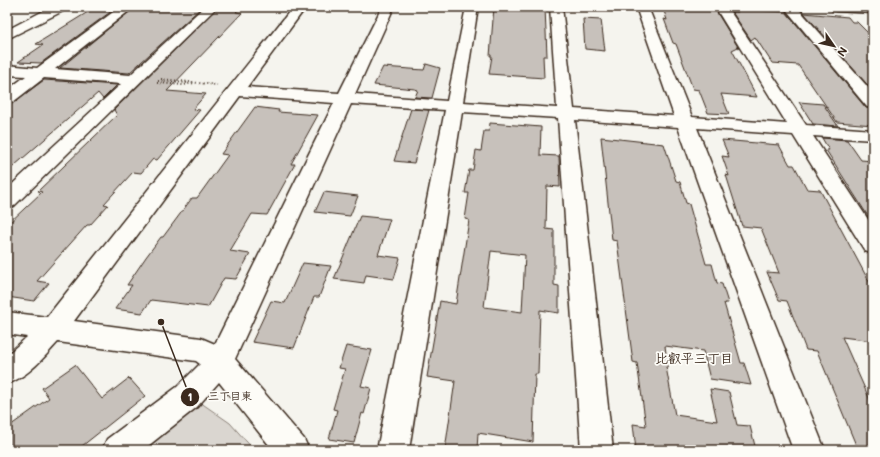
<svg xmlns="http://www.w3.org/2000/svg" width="880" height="457" viewBox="0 0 880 457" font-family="Mali,'Klee One',sans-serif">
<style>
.green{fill:#dad6d0;stroke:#8a8077}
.building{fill:#c7c1bb;stroke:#3b2a1e;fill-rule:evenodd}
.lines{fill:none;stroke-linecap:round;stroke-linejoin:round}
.minor-casing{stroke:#3b2a1e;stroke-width:3}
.path{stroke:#3b2a1e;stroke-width:2;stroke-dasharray:1 2.5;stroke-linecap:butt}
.minor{fill:#fdfcf7;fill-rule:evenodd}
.labels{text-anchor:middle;stroke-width:3.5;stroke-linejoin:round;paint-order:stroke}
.near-neighbourhood-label{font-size:13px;font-weight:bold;fill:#3b2a1e;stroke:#fdfcf7}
.leader{fill:none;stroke:#3b2a1e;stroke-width:1.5}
.callout-dot{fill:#3b2a1e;stroke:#fdfcf7;stroke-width:1.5}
.mark-label{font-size:12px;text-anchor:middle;font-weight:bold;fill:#fff}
.callout-label{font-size:11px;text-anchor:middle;font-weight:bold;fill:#3b2a1e;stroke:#fdfcf7;stroke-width:3.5;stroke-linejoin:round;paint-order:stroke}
</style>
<rect width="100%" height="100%" fill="#f5f4ee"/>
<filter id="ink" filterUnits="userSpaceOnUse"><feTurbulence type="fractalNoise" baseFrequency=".025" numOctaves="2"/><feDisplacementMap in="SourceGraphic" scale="8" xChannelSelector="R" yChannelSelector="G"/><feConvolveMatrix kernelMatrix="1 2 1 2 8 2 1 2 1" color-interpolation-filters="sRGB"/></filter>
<g filter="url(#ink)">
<polygon class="green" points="194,398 230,423 254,450 129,450"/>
<g class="building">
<polygon points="96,7 117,7 41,63 18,62 43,45 36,44"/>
<polygon points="135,7 202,7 129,73 60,68"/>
<polygon points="218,7 241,7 236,12 242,13 167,91 206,94 193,109 200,110 157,160 153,159 141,173 133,172 104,204 108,205 90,225 87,225 37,281 49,283 34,301 7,297 7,225 42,192 38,191 117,115 114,110"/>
<polygon points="494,7 545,7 547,56 543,56 544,78 489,74 492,56 490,56"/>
<polygon points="663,8 716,11 738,47 732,50 757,97 721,94 729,114 708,113 699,90 693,89 676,44 673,43 664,19 667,20"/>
<polygon points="736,9 786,12 866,108 873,109 873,125 837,122 798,65 772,63 755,37 751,40 732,12 738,12"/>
<polygon points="804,13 848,17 852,22 857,22 873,38 873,91"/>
<polygon points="583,19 601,20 605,51 585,49"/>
<polygon points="426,64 440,68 432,98 415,97 418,90 415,89 374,85 383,67 424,70"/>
<polygon points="44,80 117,85 103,99 98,93 7,172 7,107"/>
<polygon points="799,102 823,104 838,126 813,124"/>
<polygon points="255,107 279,110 278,112 318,115 291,164 295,164 267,215 252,214 230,251 250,254 236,279 224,278 208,307 151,300 142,313 115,309 132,285 127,285 146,257 161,237 163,237 192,198 197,198 228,155 221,154"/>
<polygon points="411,109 429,110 414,163 394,161"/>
<path d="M 490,123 L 541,127 L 540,155 L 559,156 L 560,187 L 547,186 L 546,229 L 554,230 L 554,285 L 559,286 L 559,313 L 540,310 L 538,374 L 535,374 L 533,442 L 478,433 L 477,450 L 445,450 L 455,381 L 427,377 L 440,301 L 456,304 L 469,220 L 465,219 L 469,193 L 465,193 L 469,170 L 473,170 L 476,150 L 481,151 L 484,131 L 489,131 ZM 491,251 L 525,255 L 522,312 L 484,307 Z"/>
<polygon points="601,137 664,144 676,181 680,182 686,203 689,204 706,264 712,264 717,283 722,284 728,303 724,303 741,363 744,363 751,385 710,379 703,351 665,346 668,367 666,367 675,415 717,421 710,389 729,392 737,425 750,426 756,450 636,450 633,424 646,426 637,363 633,362 617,241 612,240"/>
<polygon points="822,138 847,140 861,160 873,161 873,224 826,150 829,150"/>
<polygon points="722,140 779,145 790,165 794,165 807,189 820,190 873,289 873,341 842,337 873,407 873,450 858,450 817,351 806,350 787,301 779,300 767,272 779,273 761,228 742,226 726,175 729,176 722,156 729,157"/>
<polygon points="324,192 358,196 350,216 315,212"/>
<polygon points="360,216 390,219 378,255 400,258 394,279 366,275 364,283 334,279"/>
<polygon points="303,263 331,266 319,297 314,297 294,348 252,342 271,301 285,303"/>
<polygon points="346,346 372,350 361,386 371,388 364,414 362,413 354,443 329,439 337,410 333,409 345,369 339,368"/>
<polygon points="75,365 102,399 129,378 145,396 77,450 7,450 7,428 49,398 42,388"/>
</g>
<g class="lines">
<defs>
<g id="minor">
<polygon points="51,7 67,7 65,10 7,39 7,30"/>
<polygon points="120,7 134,7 55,69 130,75 204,7 217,7 14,206 7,208 7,189 121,84 44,78 13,102 7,103 7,90 26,76 7,75 7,65 37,68"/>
<path d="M 293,7 L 306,7 L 247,87 L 339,93 L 382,7 L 394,7 L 355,94 L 447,101 L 466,7 L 478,7 L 463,102 L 557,108 L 550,7 L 562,7 L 574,109 L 674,116 L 636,7 L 648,7 L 692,117 L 787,124 L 715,7 L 727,7 L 806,125 L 873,130 L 873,140 L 813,136 L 873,227 L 873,254 L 865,251 L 793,135 L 697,128 L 825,450 L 793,450 L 678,127 L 575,120 L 613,450 L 581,450 L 558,118 L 462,112 L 409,450 L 377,450 L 445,110 L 351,104 L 235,359 L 304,439 L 309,450 L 273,450 L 219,382 L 197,407 L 143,450 L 102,450 L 107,439 L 177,387 L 200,364 L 196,361 L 58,342 C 43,358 29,376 7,384 L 7,355 L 27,337 L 7,334 L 7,312 L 47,317 ZM 240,96 L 334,103 L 215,344 L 201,338 L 74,321 Z"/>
<polygon points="784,7 797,7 873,93 873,108 867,107"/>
<polygon points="830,7 873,7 873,13 836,11 832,10"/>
</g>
</defs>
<use href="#minor" class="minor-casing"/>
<g class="path">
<polyline points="161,79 217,85"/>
<polyline points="158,81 189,83"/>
<polyline points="157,83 183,85 194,83"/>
</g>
<use href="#minor" class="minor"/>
</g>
</g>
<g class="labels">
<g class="near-neighbourhood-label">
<text x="694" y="363">比叡平三丁目</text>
</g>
</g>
<path class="leader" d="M161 322L190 397"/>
<g class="callout-dot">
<circle cx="161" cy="322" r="4"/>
<circle cx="190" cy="397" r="10"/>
</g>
<g class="mark-label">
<text x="190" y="401">1</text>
</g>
<g class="callout-label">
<text x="230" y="400">三丁目東</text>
</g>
<rect width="880" height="457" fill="none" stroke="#fdfcf7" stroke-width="24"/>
<rect x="12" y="12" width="856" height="433" fill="none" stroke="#3b2a1e" stroke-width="1.5" filter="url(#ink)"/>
<g transform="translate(834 46) rotate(124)" stroke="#fdfcf7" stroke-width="3" paint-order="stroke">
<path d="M0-3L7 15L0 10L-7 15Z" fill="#3b2a1e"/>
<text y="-6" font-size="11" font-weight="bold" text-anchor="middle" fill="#3b2a1e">N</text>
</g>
</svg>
